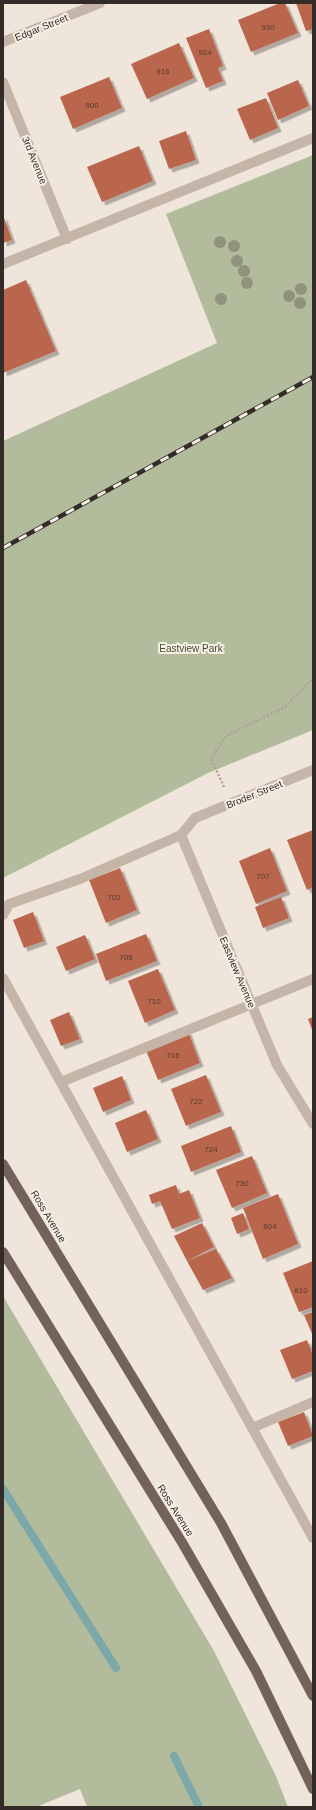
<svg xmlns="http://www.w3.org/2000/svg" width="316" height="1810" viewBox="0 0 316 1810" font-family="Arial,sans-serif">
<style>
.green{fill:#b2bc9c}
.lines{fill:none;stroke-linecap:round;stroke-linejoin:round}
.stream{stroke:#7ca8a9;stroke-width:8}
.building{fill:#ba664d;filter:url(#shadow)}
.path{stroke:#b19f92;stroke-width:2.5;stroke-dasharray:2 2;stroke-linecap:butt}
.minor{stroke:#c5b5a8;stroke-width:10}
.major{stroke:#73625a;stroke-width:10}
.rail-casing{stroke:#332b27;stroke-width:4.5}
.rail{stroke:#f7efe6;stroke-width:3;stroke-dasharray:9;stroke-linecap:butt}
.tree{fill:#90927b}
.labels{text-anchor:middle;stroke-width:4;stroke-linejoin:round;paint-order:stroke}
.number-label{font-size:8px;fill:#553a30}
.street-label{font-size:10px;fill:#332b27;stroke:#f7efe6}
.park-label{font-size:10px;fill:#434f2e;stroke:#f7efe6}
</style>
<defs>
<filter id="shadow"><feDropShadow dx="3.5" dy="3.5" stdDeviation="0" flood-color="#0004"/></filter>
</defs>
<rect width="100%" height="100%" fill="#efe5da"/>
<g class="green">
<polygon points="313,155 313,730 208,773 3,878 3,441 217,343 166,214"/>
<polygon points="3,1296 214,1651 276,1776 288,1807 87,1807 80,1789 36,1807 3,1807"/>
</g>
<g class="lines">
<g class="stream">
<polyline points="3,1489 116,1668"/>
<polyline points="174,1756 199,1807"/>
</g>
</g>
<g class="building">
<polygon points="280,3 285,3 298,33 251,52 238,20"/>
<polygon points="296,3 313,3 313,29 306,31"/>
<polygon points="209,29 223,66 218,68 223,81 206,88 186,38"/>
<polygon points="179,43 194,78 147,99 131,64"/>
<polygon points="109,77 122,108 73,129 60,97"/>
<polygon points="298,80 309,106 278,120 267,93"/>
<polygon points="266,98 278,128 250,140 237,109"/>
<polygon points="186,131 196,160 169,169 159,141"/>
<polygon points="139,146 153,181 102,202 87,167"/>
<polygon points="3,215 12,240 3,243"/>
<polygon points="26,280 56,351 3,373 3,290"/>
<polygon points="313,830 313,887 307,890 287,840"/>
<polygon points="270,848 287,891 256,904 239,861"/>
<polygon points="120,868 137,910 106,923 89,880"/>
<polygon points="281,897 289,918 263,928 255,907"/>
<polygon points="33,912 44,941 24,948 13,920"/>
<polygon points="146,934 157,961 106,981 96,954"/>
<polygon points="85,935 95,959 66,971 56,947"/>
<polygon points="158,969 175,1010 145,1023 128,981"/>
<polygon points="69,1012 80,1039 61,1046 50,1020"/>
<polygon points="313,1017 313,1032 308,1019"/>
<polygon points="188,1031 200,1063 158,1080 145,1048"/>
<polygon points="206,1075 221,1112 186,1126 171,1089"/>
<polygon points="122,1076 131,1100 103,1112 93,1088"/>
<polygon points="146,1110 158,1139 127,1152 115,1123"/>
<polygon points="231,1126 241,1152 191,1172 181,1146"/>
<polygon points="252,1156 267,1193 232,1208 216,1170"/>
<polygon points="176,1185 179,1194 189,1190 200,1218 172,1229 160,1201 152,1204 149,1195"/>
<polygon points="278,1194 298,1244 263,1259 243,1208"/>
<polygon points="243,1213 249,1229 237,1234 231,1218"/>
<polygon points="202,1223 214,1247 187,1261 174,1236"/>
<polygon points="216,1249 232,1278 203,1290 187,1261"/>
<polygon points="313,1261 313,1307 299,1312 283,1273"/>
<polygon points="313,1312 313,1336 304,1315"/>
<polygon points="307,1340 313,1355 313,1371 292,1379 280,1350"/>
<polygon points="304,1412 313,1436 288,1446 278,1422"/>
</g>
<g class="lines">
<polyline class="path" points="224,787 211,758 226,736 285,707 313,678"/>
<g class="minor">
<polyline points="3,42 100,3"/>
<polyline points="3,82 67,239"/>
<polyline points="3,264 313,138"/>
<polyline points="313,770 195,818 181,835 277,1065 313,1124"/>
<polyline points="3,915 9,904 80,879 181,835"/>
<polyline points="3,978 313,1538"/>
<polyline points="61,1082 313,979"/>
<polyline points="252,1428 313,1402"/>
</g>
<g class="major">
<polyline points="3,1164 221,1523 313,1696"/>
<polyline points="3,1252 183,1544 256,1671 313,1789"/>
</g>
<defs>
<polyline id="rail" points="3,548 313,377"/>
</defs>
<use href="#rail" class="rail-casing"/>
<use href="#rail" class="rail"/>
</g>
<g class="tree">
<circle cx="220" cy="242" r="6"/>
<circle cx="234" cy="246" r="6"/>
<circle cx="237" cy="261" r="6"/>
<circle cx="244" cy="271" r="6"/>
<circle cx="247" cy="283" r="6"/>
<circle cx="301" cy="289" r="6"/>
<circle cx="289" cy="296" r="6"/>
<circle cx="221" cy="299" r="6"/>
<circle cx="300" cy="303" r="6"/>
</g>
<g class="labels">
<g class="number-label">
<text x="268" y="30">930</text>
<text x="205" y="55">924</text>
<text x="163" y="74">916</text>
<text x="92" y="108">900</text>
<text x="263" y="879">707</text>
<text x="114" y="900">702</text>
<text x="126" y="960">706</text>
<text x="154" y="1004">710</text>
<text x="173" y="1058">716</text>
<text x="196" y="1104">722</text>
<text x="211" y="1152">724</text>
<text x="242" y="1186">730</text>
<text x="270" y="1229">804</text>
<text x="301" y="1293">810</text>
</g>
<g class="street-label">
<text transform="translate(41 27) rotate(-22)" y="4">Edgar Street</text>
<text transform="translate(35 160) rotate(68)" y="4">3rd Avenue</text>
<text transform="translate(254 794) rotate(-22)" y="4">Broder Street</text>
<text transform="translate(238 972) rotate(67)" y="4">Eastview Avenue</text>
<text transform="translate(49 1216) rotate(59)" y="4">Ross Avenue</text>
<text transform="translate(176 1510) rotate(58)" y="4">Ross Avenue</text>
</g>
<g class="park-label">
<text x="191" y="652">Eastview Park</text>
</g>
</g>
<rect width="316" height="1810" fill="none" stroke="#332b27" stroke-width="8"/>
</svg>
